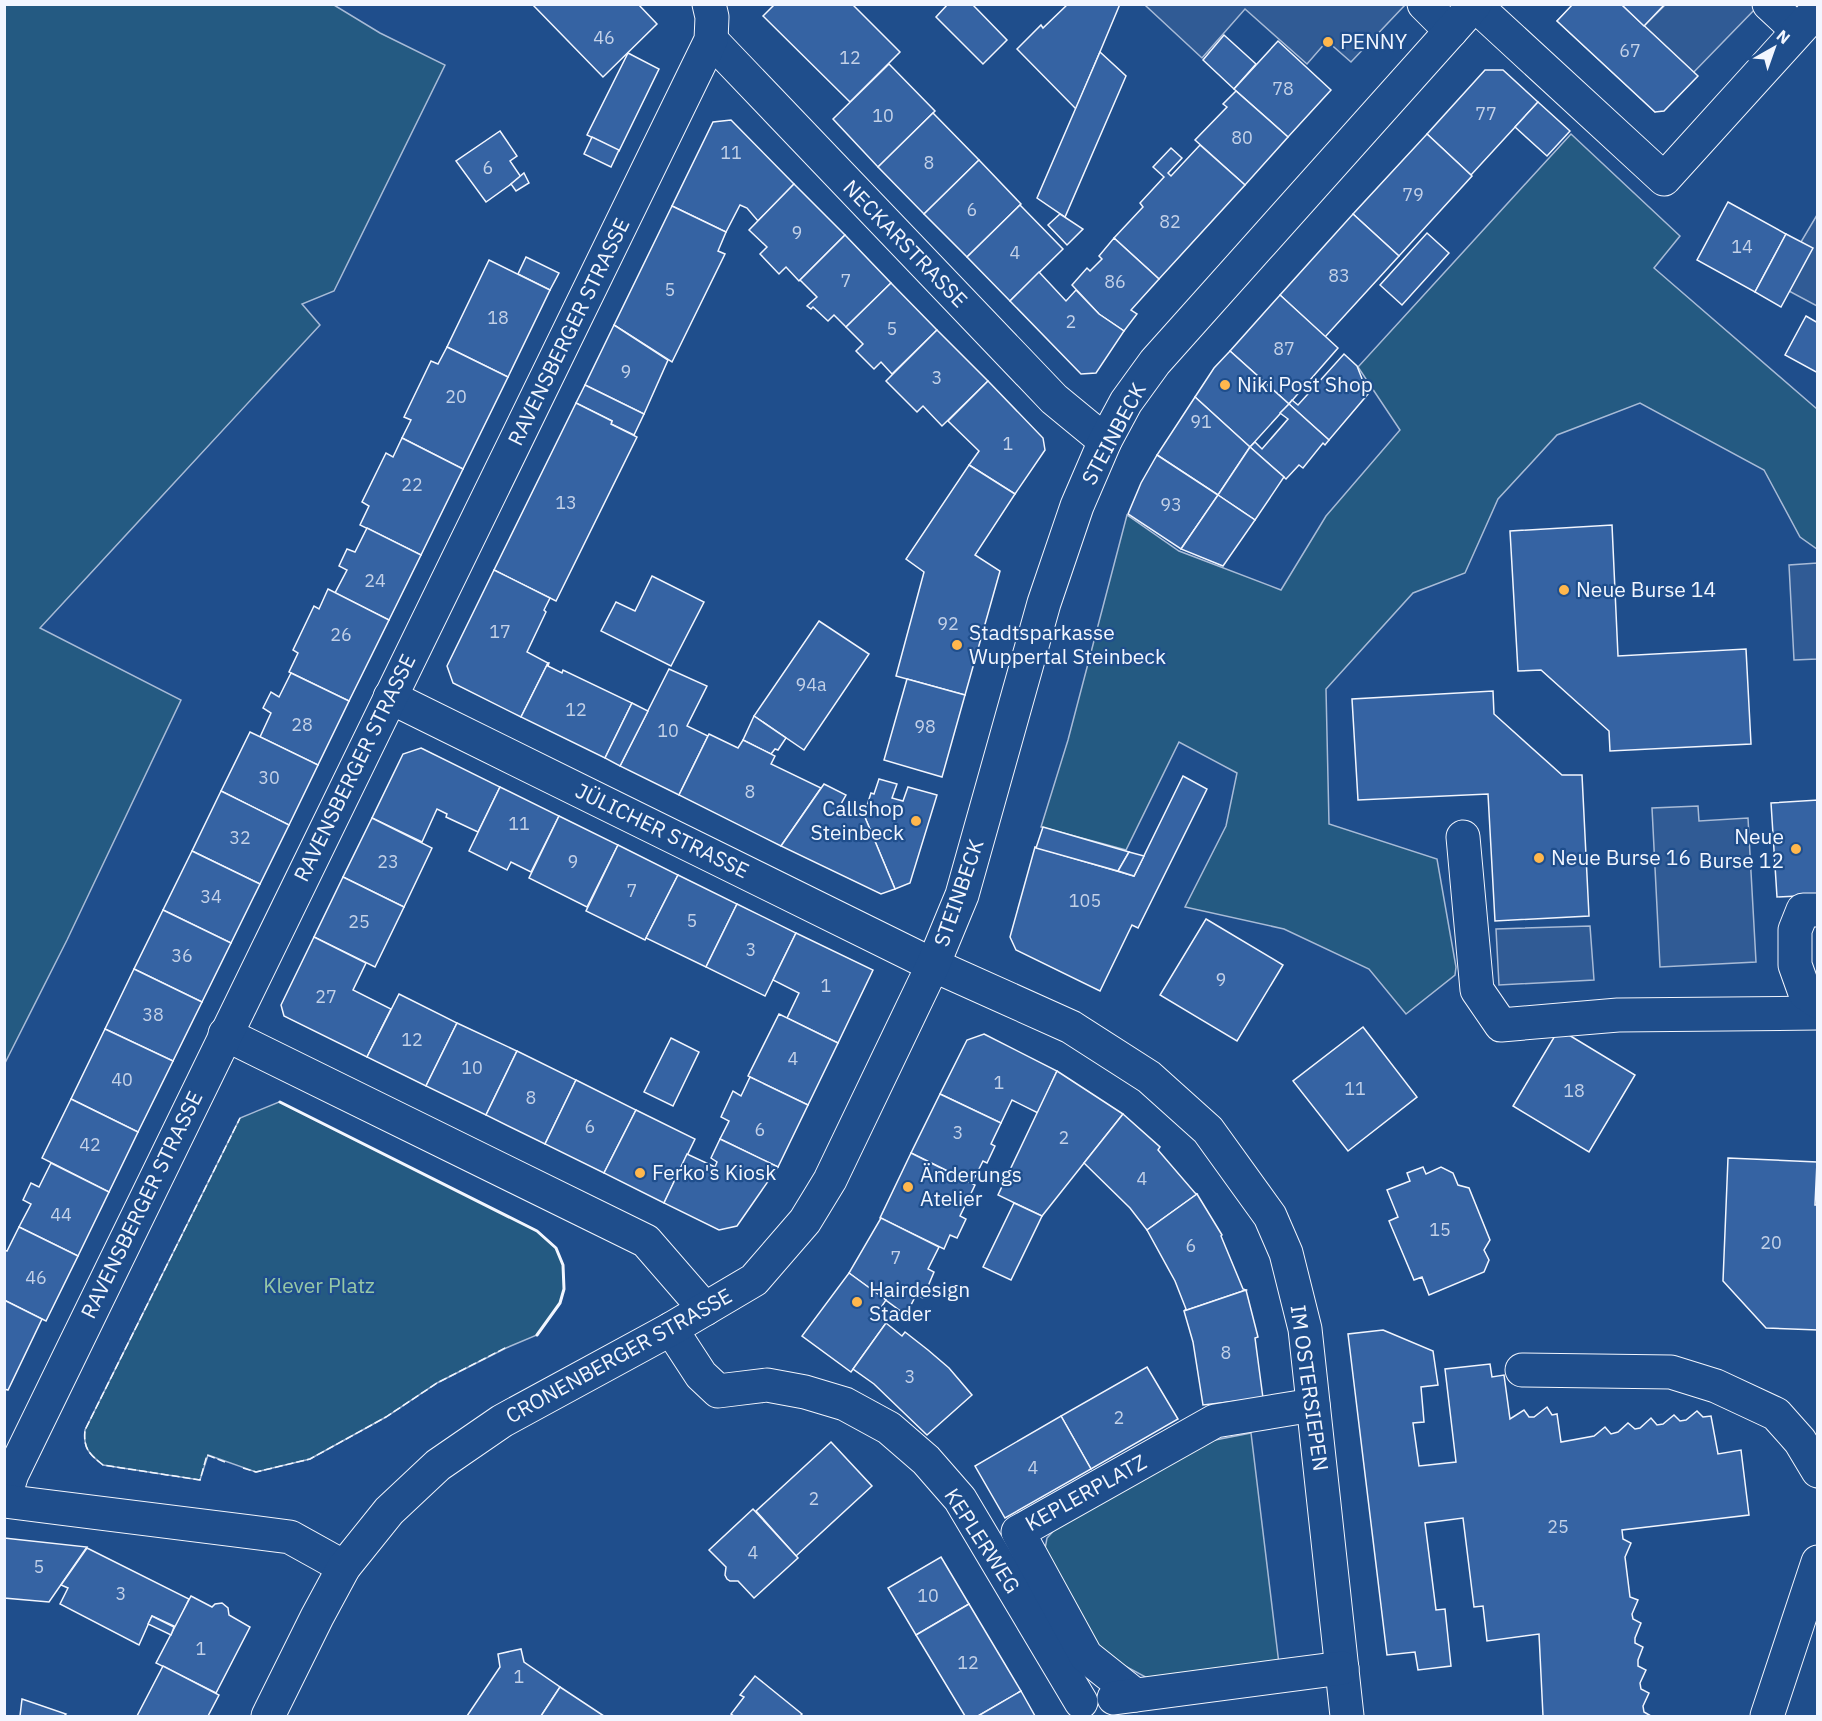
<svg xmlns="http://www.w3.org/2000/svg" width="1822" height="1721" viewBox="0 0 1822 1721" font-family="'IBM Plex Sans',sans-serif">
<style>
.green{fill:#245a82;stroke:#a8bbd7;stroke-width:1.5}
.parking{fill:#305b95;stroke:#a8bbd7;stroke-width:1.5}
.building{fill:#3563a3;stroke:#f2f6ff;stroke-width:1.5}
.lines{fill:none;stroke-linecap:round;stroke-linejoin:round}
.minor-casing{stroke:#f2f6ff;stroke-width:35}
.major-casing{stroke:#f2f6ff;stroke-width:35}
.minor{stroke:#1f4e8c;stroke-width:33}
.major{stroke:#1f4e8c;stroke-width:33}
.fence{stroke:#f2f6ff;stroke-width:1.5;stroke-dasharray:8 3;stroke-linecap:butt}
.wall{stroke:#f2f6ff;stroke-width:3}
.poi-dot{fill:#ffb74d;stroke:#1f4e8c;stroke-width:2}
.labels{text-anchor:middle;stroke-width:4.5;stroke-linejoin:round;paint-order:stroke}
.number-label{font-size:18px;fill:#c3d1e8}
.poi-label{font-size:21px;fill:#f2f6ff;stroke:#1f4e8c;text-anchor:start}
.street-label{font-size:21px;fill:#f2f6ff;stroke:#1f4e8c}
.park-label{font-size:21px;fill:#97c8a6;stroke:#1f4e8c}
</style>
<rect width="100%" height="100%" fill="#1f4e8c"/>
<g class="green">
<polygon points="5,4 334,5 380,33 445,65 334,291 302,304 320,325 40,628 181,700 67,940 5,1063"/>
<polygon points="1571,134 1680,236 1654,268 1817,409 1817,549 1800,537 1764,470 1640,403 1557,435 1498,499 1465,573 1413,593 1326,689 1329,824 1437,859 1456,967 1455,975 1406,1014 1369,969 1284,929 1185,907 1226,826 1237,773 1179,742 1126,850 1041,827 1068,740 1127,515 1179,551 1281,590 1326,516 1400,430 1358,367"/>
<path d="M 279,1102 L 537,1231 L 556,1248 L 563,1265 L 564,1289 L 560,1303 L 537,1335 L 506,1348 L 437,1383 L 386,1417 L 310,1459 L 256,1472 L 208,1455 L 200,1480 L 103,1465 C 89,1454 83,1448 85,1430 L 240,1118 Z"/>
<polygon points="1251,1433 1279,1664 1151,1680 1097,1651 1044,1554 1047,1538 1059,1525 1210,1441"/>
</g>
<g class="parking">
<polygon points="1147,5 1147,4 1405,5 1351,62 1327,41 1307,64 1245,9 1202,58 1146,6"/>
<polygon points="1573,5 1644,26 1665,5 1759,5 1655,112 1557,21"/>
<polygon points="1817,215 1817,306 1776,284"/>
<polygon points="1817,563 1817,659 1794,660 1789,565"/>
<polygon points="1698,806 1699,821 1748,818 1756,962 1660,967 1652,808"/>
<polygon points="1590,926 1594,980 1499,985 1496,929"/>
</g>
<g class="building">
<polygon points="532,4 638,4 657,24 603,77"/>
<polygon points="775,4 852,4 900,52 850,102 763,16"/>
<polygon points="948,4 972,4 1007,40 983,64 936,17"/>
<polygon points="1068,4 1120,4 1076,109 1017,49 1041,25 1043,28"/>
<polygon points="1573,4 1621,4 1698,76 1664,111 1655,112 1557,21"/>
<polygon points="1621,4 1665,4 1644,26"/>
<polygon points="1224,35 1256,64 1234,89 1203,60"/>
<polygon points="1278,41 1331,90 1288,137 1234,89"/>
<polygon points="1100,52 1126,76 1065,217 1037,198"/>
<polygon points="628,53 659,69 619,151 587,135"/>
<polygon points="889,64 935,111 878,167 833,119"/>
<polygon points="1485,70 1503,70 1538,102 1471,175 1427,134"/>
<polygon points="1236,91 1288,137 1245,185 1195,140 1227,107 1223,104"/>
<polygon points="1538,102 1570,131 1547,156 1515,127"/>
<polygon points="933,113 979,160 924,214 878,167"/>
<polygon points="731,120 794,184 758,221 747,208 740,205 726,232 672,206 713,122"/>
<polygon points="500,131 517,156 510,161 521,177 486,202 456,161"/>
<polygon points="1427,134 1472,176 1399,256 1353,214"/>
<polygon points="592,137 619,150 611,167 584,154"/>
<polygon points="1200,145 1245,185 1159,279 1114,238 1143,207 1140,203 1164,177 1153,167 1171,148 1182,158 1168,173 1171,176"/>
<polygon points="979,160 1021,204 967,257 924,214"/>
<polygon points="524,173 529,183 516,191 511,184"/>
<polygon points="794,184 845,235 799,281 786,267 779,274 760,254 767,247 749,230"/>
<polygon points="1728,202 1786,234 1755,292 1697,260"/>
<polygon points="1020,205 1063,249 1010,301 967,257"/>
<polygon points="672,206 726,232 718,251 725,254 672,362 614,325"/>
<polygon points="1060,214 1083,229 1067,245 1048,225"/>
<polygon points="1353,214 1399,256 1325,337 1280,295"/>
<polygon points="1427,233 1449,253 1402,305 1380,285"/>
<polygon points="1786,234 1813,248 1781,307 1755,292"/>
<polygon points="845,235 891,283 846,327 834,315 828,321 813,307 811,309 807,306 817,297 800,280"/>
<polygon points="1114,238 1159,279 1131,310 1137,314 1124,331 1099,314 1072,285 1087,268 1090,271 1102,259 1099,256"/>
<polygon points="526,257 559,273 550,290 518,274"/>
<polygon points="489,260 550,290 508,377 447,347"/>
<polygon points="1039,272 1066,301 1076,290 1099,314 1124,331 1096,373 1081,374 1010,301"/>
<polygon points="891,283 937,330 892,374 881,362 874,369 856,351 863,344 846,327"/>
<polygon points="1280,295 1338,348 1289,404 1230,351"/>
<polygon points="1806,316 1818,323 1818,373 1785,355"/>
<polygon points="614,325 668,360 644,414 585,385"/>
<polygon points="937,330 988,381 942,426 923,406 917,412 886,381"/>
<polygon points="447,347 508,377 463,469 402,438 411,420 404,417 431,361 438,364"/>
<polygon points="1230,351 1289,404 1250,447 1195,397 1214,368"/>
<polygon points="1344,354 1357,366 1368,394 1329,440 1289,404 1292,400 1298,405"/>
<polygon points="988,381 1043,438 1045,450 1015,494 969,465 979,451 948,421"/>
<polygon points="585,385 644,414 634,435 611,424 612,421 576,403"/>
<polygon points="1195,397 1250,447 1218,495 1157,455"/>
<polygon points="576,403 612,421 611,424 637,437 556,601 494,570"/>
<polygon points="1289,404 1329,440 1325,445 1323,443 1303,468 1299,465 1286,479 1250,447 1255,442 1262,449 1288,419 1280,413"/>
<polygon points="402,438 463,469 421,555 360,525 369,506 362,502 386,453 393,457"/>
<polygon points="1250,447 1284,477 1255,520 1218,495"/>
<polygon points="1157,455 1218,495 1181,549 1128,514 1141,483"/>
<polygon points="969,465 1015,494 975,555 1000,571 965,695 896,676 924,572 906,559"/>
<polygon points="1218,495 1255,520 1223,566 1181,549"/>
<polygon points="1612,525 1618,656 1746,649 1751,744 1610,751 1609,731 1541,670 1518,671 1510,531"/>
<polygon points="367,528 421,555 389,620 335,593 347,570 339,566 347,549 355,552"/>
<polygon points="494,570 550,598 544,610 546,612 527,652 548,663 521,717 453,683 447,666"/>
<polygon points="652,576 704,602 671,666 601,631 616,602 635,611"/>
<polygon points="328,589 389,620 349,701 289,672 298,653 293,650 314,606 319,609"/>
<polygon points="819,621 869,654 804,750 754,716"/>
<polygon points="548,663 549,663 548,666 562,673 563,670 632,703 605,758 521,717"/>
<polygon points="669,669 707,686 687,726 708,736 679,795 620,766"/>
<polygon points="291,673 349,701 318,765 260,737 271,713 263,708 271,692 279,697"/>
<polygon points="907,679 965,695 942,777 884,760"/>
<polygon points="1493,691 1494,714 1562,775 1582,775 1589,916 1495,921 1488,794 1358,800 1352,699"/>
<polygon points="632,703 648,711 620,766 605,758"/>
<polygon points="754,716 786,738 778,750 775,749 771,754 743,740"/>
<polygon points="250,732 318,765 289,825 221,791"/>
<polygon points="709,734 738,748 743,740 775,756 771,764 821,788 781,846 679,795"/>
<polygon points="421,748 500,787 478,832 446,817 447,814 437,809 422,842 372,818 403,754"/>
<polygon points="1183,776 1207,789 1138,928 1132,925 1100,991 1016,950 1010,937 1035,847 1134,876"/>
<polygon points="879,779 897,784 892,798 903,801 908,787 937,795 910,883 895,889 864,815 871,793 874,794"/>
<polygon points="824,784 846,795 841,804 864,815 895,889 881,894 781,846"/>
<polygon points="500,787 559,816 531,872 511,862 507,870 469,851"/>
<polygon points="221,791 289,825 260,884 192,851"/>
<polygon points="1818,800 1818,895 1777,897 1771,803"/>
<polygon points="559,816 618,845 587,907 529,878"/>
<polygon points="372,818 432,848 404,907 343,877"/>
<polygon points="1043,827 1129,852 1118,871 1036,848"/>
<polygon points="618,845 678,875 645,940 586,911"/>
<polygon points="192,851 260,884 231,943 163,910"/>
<polygon points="1129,852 1144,856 1134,876 1118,871"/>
<polygon points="678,875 737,904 706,967 646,938"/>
<polygon points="343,877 404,907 375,967 314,937"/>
<polygon points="737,904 796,933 765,996 706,967"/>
<polygon points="163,910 231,943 202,1002 134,969"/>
<polygon points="1206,919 1283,965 1237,1041 1160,995"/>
<polygon points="796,933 873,970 838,1043 787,1018 799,993 773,980"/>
<polygon points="314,937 366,963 353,990 391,1009 367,1057 284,1016 281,1005"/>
<polygon points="134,969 202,1002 173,1061 105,1029"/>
<polygon points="399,994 457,1023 426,1086 367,1057"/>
<polygon points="779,1014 838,1043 808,1105 748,1076"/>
<polygon points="457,1023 517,1051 486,1115 426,1086"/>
<polygon points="1363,1027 1417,1097 1348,1151 1293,1081"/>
<polygon points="105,1029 173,1061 138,1132 71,1099"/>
<polygon points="1559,1029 1635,1075 1589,1152 1513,1106"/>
<polygon points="984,1034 1057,1071 1038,1113 1012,1100 1001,1123 940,1094 967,1040"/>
<polygon points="671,1038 699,1052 673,1106 644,1092"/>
<polygon points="517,1051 576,1080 545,1144 486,1115"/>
<polygon points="1057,1071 1123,1114 1042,1216 998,1195"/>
<polygon points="750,1077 808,1105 778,1167 720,1139 729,1121 721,1117 733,1091 741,1096"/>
<polygon points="576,1080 636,1110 604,1173 545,1144"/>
<polygon points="940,1094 1001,1123 991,1144 995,1146 987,1163 983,1161 972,1183 911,1153"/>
<polygon points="71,1099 138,1132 109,1192 42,1158"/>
<polygon points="636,1110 695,1139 664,1203 604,1173"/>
<polygon points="1123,1114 1160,1147 1158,1150 1195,1193 1197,1194 1147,1230 1130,1208 1084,1163"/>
<polygon points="720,1139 778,1167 737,1226 719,1230 664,1203 687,1154 715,1167 717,1162 711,1158"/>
<polygon points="911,1153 975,1185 960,1216 966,1219 957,1238 950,1235 944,1249 880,1218"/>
<polygon points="1728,1158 1817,1162 1815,1205 1818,1205 1818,1330 1766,1328 1723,1281"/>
<polygon points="51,1163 109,1192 78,1256 19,1227 31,1204 23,1200 31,1183 39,1187"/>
<polygon points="1423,1167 1426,1174 1441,1167 1453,1173 1458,1185 1469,1188 1490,1240 1484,1250 1489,1260 1484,1272 1429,1295 1422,1277 1414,1280 1389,1221 1398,1217 1387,1190 1410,1181 1407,1173"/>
<polygon points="1197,1194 1222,1235 1221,1236 1243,1289 1246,1290 1184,1311 1186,1309 1175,1281 1147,1230"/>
<polygon points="1014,1203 1042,1216 1011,1280 983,1267"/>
<polygon points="881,1218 939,1247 928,1269 934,1272 923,1298 916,1295 906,1315 849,1273"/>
<polygon points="19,1227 78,1256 46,1321 4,1300 4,1250 7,1251"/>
<polygon points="849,1273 886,1300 876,1315 886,1323 851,1372 802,1336"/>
<polygon points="1246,1290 1258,1337 1255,1338 1263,1398 1203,1405 1193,1342 1184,1311"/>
<polygon points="4,1300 42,1319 8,1390 4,1389"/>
<polygon points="886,1323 902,1336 905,1332 928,1350 949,1368 972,1395 927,1435 874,1384 853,1369"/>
<polygon points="1383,1330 1433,1351 1438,1385 1421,1387 1424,1422 1413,1423 1419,1466 1456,1462 1445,1369 1490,1364 1492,1377 1504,1375 1510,1419 1524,1410 1529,1417 1534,1417 1547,1407 1552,1415 1557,1414 1561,1442 1594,1436 1605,1427 1611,1434 1618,1432 1628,1423 1635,1429 1640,1428 1651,1418 1657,1425 1663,1424 1674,1415 1680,1421 1686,1420 1697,1411 1703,1417 1711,1416 1718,1454 1741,1450 1749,1515 1622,1530 1623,1539 1631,1543 1625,1557 1630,1597 1638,1600 1632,1614 1633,1619 1641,1623 1635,1638 1635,1643 1643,1647 1638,1660 1638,1666 1646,1670 1640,1683 1641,1689 1649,1693 1643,1706 1644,1712 1651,1716 1543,1716 1539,1634 1487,1641 1483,1606 1474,1607 1463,1518 1425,1523 1436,1610 1445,1609 1451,1666 1418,1670 1415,1652 1387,1655 1348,1334"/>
<polygon points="1147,1367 1178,1419 1091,1469 1061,1416"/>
<polygon points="1061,1416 1091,1469 1005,1518 975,1466"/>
<polygon points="831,1442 872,1486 796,1556 756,1511"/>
<polygon points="753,1509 798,1558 754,1598 738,1581 730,1581 727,1579 725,1575 726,1567 709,1550"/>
<polygon points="4,1538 87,1547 49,1602 4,1598"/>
<polygon points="87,1548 189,1599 176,1627 152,1616 139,1645 60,1604 68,1588 61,1585"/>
<polygon points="941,1557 969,1604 916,1635 888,1588"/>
<polygon points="191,1596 212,1607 215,1604 222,1603 228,1608 229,1615 250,1627 216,1693 156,1663"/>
<polygon points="969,1604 1021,1691 978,1716 965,1716 916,1635"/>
<polygon points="152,1616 174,1627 171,1635 148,1624"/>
<polygon points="521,1649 524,1662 560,1687 541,1716 467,1716 500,1667 498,1654"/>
<polygon points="163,1666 219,1695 208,1716 137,1716"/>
<polygon points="755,1676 802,1714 800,1716 734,1716 731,1714 744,1697 740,1695"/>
<polygon points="560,1687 604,1716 541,1716"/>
<polygon points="1021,1691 1035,1716 978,1716"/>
<polygon points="22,1699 66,1714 64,1716 20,1716"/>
</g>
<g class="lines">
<defs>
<g id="minor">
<polyline points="1424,4 1451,31"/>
<polyline points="1769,4 1797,30"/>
<polyline points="1475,5 1664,179 1818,9"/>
<polyline points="711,40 1054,399 1105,441"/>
<polyline points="390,697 933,965 1071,1027 1149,1077 1208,1130 1270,1216 1286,1253 1305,1329 1347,1716"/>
<polyline points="1463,837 1477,990 1501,1025 1618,1015 1818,1013"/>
<polyline points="1818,910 1803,910 1795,930 1795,965 1805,993 1818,1002"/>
<polyline points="225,1034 646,1241 705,1309"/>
<polyline points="671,1329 701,1375 718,1391 767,1385 805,1392 845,1404 889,1428 926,1460 960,1499 1081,1702"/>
<polyline points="1522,1370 1671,1372 1716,1386 1776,1414 1800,1441 1818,1471"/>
<polyline points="4,1499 12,1474 711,40 712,17 709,4"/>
<polyline points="4,1501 290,1537 344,1567"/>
<polyline points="1135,1695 1086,1656 1018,1532 1215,1421 1313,1405"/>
<polyline points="1114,1698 1342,1668"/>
<polyline points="1767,1716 1818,1562"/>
</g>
<polyline id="major" points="268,1716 317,1617 344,1567 389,1511 438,1465 502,1421 671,1329 754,1280 805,1221 830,1180 933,965 962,895 1044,603 1077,506 1105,441 1126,402 1155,362 1475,4"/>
</defs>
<use href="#minor" class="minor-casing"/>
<use href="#major" class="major-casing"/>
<use href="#minor" class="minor"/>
<use href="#major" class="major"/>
<g class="fence">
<path d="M 225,1462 L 207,1455 L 200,1480 L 103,1465 C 89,1454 83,1448 85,1430 L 240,1118"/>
<polyline points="243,1468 256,1472 310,1459 386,1417 437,1383 507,1347"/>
</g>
<polyline class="wall" points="280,1102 537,1231 556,1248 563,1265 564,1289 560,1303 537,1335"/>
</g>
<g class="poi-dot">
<circle cx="1328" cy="42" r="6"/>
<circle cx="1225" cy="385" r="6"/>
<circle cx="1564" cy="590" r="6"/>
<circle cx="957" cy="645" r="6"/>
<circle cx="916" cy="821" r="6"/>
<circle cx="1796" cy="849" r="6"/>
<circle cx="1539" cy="858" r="6"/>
<circle cx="640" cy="1173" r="6"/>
<circle cx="908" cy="1187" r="6"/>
<circle cx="857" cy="1302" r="6"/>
</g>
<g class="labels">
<g class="number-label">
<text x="604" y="44">46</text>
<text x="1630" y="57">67</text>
<text x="850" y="64">12</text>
<text x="1283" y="95">78</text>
<text x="1486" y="120">77</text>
<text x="883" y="122">10</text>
<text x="1242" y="144">80</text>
<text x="731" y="159">11</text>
<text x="929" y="169">8</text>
<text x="488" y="174">6</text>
<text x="1413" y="201">79</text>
<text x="972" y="216">6</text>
<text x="1170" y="228">82</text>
<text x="797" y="239">9</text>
<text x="1742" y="253">14</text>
<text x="1015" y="259">4</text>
<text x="1339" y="282">83</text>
<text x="846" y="287">7</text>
<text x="1115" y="288">86</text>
<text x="670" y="296">5</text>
<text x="498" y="324">18</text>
<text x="1071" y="328">2</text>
<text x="892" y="335">5</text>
<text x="1284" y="355">87</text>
<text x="626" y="378">9</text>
<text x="937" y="384">3</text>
<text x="456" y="403">20</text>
<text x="1201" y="428">91</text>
<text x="1008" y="450">1</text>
<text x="412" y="491">22</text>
<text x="566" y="509">13</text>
<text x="1171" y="511">93</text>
<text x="375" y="587">24</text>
<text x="948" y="630">92</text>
<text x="500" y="638">17</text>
<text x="341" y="641">26</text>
<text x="811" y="691">94a</text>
<text x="576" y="716">12</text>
<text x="302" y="731">28</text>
<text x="925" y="733">98</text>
<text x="668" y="737">10</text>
<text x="269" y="784">30</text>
<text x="750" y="798">8</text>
<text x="519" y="830">11</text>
<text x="240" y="844">32</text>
<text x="388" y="868">23</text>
<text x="573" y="868">9</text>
<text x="632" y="897">7</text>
<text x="211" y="903">34</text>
<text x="1085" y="907">105</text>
<text x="692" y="927">5</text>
<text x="359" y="928">25</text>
<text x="751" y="956">3</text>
<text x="182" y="962">36</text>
<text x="1221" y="986">9</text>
<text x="826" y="992">1</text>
<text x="326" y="1003">27</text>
<text x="153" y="1021">38</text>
<text x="412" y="1046">12</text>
<text x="793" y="1065">4</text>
<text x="472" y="1074">10</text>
<text x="122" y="1086">40</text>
<text x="999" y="1089">1</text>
<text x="1355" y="1095">11</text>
<text x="1574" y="1097">18</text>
<text x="531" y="1104">8</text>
<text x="590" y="1133">6</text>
<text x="760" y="1136">6</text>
<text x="958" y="1139">3</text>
<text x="1064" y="1144">2</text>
<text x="90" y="1151">42</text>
<text x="1142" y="1185">4</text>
<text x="61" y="1221">44</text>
<text x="1440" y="1236">15</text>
<text x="1771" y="1249">20</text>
<text x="1191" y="1252">6</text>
<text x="896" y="1264">7</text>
<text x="36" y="1284">46</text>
<text x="1226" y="1359">8</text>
<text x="910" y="1383">3</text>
<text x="1119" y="1424">2</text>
<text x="1033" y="1474">4</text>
<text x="814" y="1505">2</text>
<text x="1558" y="1533">25</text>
<text x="753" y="1559">4</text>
<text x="39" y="1573">5</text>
<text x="121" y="1600">3</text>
<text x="928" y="1602">10</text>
<text x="201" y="1655">1</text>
<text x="968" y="1669">12</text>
<text x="519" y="1683">1</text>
</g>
<g class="poi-label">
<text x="1340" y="49">PENNY</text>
<text x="1237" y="392">Niki Post Shop</text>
<text x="1576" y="597">Neue Burse 14</text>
<text x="969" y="640">Stadtsparkasse<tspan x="969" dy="24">Wuppertal Steinbeck</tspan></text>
<text x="904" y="816" text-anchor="end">Callshop<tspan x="904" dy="24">Steinbeck</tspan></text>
<text x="1784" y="844" text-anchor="end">Neue<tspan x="1784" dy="24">Burse 12</tspan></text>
<text x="1551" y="865">Neue Burse 16</text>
<text x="652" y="1180">Ferko's Kiosk</text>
<text x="920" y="1182">Änderungs<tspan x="920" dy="24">Atelier</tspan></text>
<text x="869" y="1297">Hairdesign<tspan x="869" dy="24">Stader</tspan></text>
</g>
<g class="street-label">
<text transform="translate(905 244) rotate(46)" y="7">NECKARSTRASSE</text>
<text transform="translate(569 332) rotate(-64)" y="7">RAVENSBERGER STRASSE</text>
<text transform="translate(1114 434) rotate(-62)" y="7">STEINBECK</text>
<text transform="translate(355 768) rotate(-64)" y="7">RAVENSBERGER STRASSE</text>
<text transform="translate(662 831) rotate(26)" y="7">JÜLICHER STRASSE</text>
<text transform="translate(959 893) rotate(-71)" y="7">STEINBECK</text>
<text transform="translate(142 1205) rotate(-64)" y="7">RAVENSBERGER STRASSE</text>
<text transform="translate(619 1356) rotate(-29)" y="7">CRONENBERGER STRASSE</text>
<text transform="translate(1309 1388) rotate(82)" y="7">IM OSTERSIEPEN</text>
<text transform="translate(1086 1493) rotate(-29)" y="7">KEPLERPLATZ</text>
<text transform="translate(982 1541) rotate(57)" y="7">KEPLERWEG</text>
</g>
<g class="park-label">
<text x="319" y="1293">Klever Platz</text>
</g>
</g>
<rect width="1822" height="1721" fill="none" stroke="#f2f6ff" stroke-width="12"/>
<g transform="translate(1774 48) rotate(40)" stroke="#1f4e8c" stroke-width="4.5" paint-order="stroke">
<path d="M0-4.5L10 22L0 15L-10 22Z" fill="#f2f6ff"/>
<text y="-9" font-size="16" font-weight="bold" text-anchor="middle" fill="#f2f6ff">N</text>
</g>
</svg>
